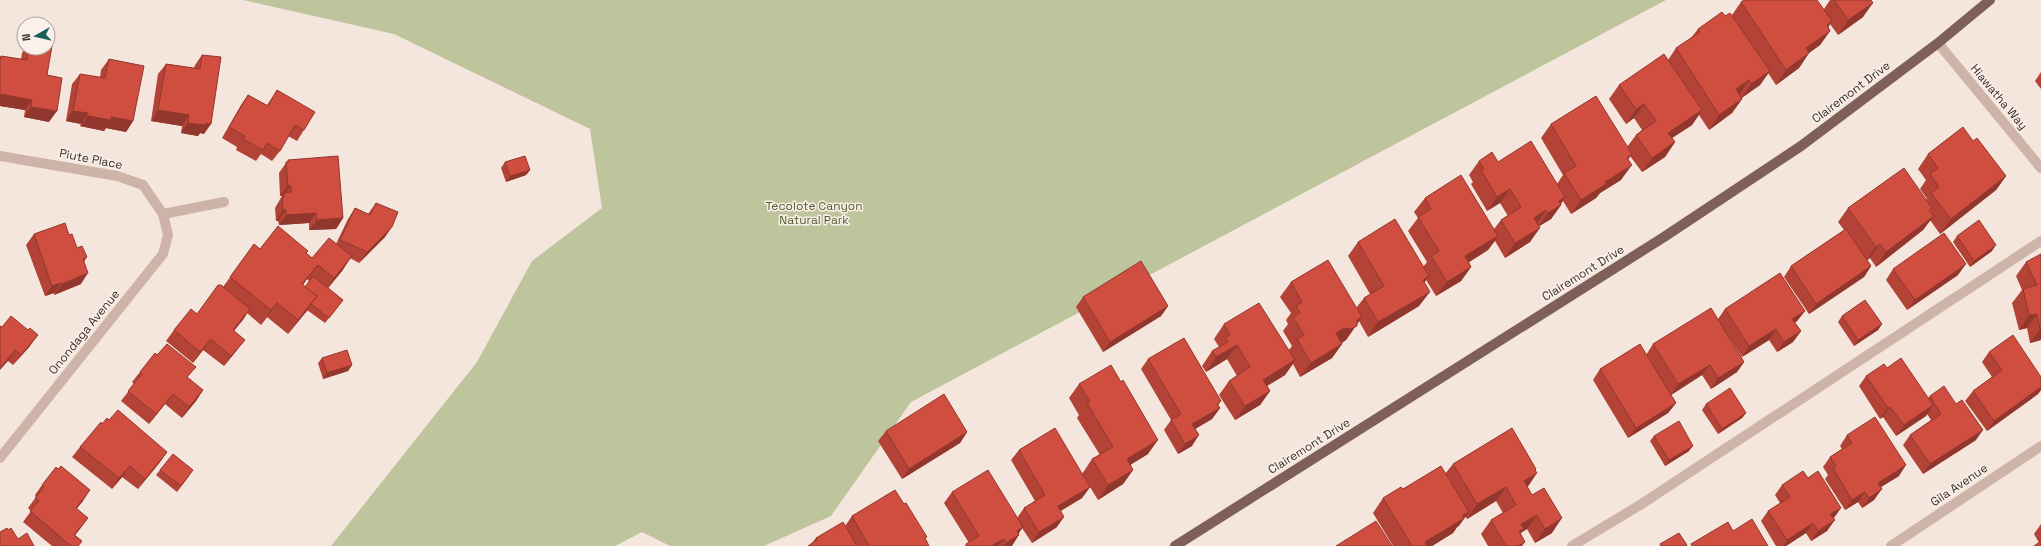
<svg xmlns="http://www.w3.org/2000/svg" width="2041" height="546" viewBox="0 0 2041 546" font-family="'Space Grotesk',sans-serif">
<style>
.green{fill:#bec59c}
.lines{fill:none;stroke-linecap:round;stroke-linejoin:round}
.minor{stroke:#ceb4a8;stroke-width:10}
.major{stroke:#7e6059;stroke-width:10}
.wall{fill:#b34337;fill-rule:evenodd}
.shaded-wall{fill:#92372d}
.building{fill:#d04e40;stroke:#92372d}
.labels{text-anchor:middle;stroke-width:3;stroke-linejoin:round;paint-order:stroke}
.street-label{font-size:12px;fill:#3a2c29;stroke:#fbf1eb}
.park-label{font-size:12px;fill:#505b2a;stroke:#fbf1eb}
</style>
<rect width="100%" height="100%" fill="#f5e6dd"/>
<polygon class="green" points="243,0 1666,0 911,402 831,516 764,546 670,546 642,532 615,546 331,546 477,362 532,261 602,208 590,129 394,34"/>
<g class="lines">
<g class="minor">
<polyline points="1938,43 2041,168"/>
<polyline points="0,156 117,176 143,185 163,214 168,235 163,254 0,458"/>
<polyline points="163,214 224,202"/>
<polyline points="1572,546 1640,505 2041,241"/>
<polyline points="1891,546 2041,446"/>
</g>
<polyline class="major" points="1175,546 1664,237 1801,146 1938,43 1990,0"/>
</g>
<g class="wall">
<polygon points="1830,0 1871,0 1863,17 1838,35 1830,24 1828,28 1830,31 1820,45 1809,53 1799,68 1776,85 1768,73 1760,85 1742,98 1742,99 1732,113 1709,130 1699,115 1692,125 1672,138 1675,142 1665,157 1642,172 1630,156 1628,160 1621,180 1600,193 1596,198 1571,214 1563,201 1561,204 1561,205 1551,219 1539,226 1530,242 1505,258 1495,241 1488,250 1469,262 1471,267 1461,281 1436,296 1426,280 1424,282 1419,306 1368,337 1359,321 1346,340 1342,343 1342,344 1332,358 1300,377 1293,364 1285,375 1267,386 1270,391 1260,405 1235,420 1219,395 1229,381 1237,376 1227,359 1206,372 1202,366 1212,351 1219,347 1214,339 1224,324 1289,350 1292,346 1283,331 1288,324 1286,320 1291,313 1280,297 1291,282 1356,308 1364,298 1370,294 1348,256 1358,242 1423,267 1427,262 1408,231 1418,218 1414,212 1425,198 1494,229 1501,220 1508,216 1500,203 1487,211 1471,184 1473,182 1469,175 1479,161 1498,162 1557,184 1563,175 1541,138 1551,124 1627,147 1636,135 1642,130 1634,118 1626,124 1609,99 1619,85 1668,60 1676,48 1691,38 1698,29 1725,16 1732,15 1741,2 1824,9"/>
<polygon points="25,48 48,48 47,75 49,122 24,117 25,110 0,106 0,57 1,56 21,59 22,53"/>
<polygon points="202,55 204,134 200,133 198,136 181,133 182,126 151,121 158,74 166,64 194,68 195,65"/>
<polygon points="109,59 133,121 126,132 106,128 104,131 80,126 81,124 66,121 72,84 80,74 100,78 101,70"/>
<polygon points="2041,72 2041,89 2035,81"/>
<polygon points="277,90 304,130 297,141 288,136 280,151 272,161 261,154 256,161 236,150 237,147 222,138 241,105 248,95 267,105"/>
<polygon points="1973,141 2006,176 1996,190 1940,234 1930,220 1923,230 1876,267 1870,258 1867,260 1871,266 1864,277 1809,314 1784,277 1791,266 1844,230 1838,222 1848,208 1926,200 1927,199 1920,189 1926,180 1918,169 1928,154"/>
<polygon points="288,160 343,218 336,229 309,230 309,223 279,225 278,221 276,221 275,208 282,196 280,196 279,173"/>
<polygon points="505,162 530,170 526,175 506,182 501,168"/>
<path d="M 376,203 L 385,237 L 359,263 L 350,258 L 342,271 L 328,288 L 343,300 L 325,323 L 307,310 L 288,334 L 267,317 L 261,325 L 247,313 L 234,331 L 237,350 L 224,366 L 203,350 L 193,363 L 166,341 L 174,330 L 197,314 L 223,287 L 254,244 L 260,249 L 306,254 L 312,258 L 336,244 L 348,219 L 355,208 L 368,214 ZM 307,279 L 309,281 L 305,287 L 303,285 Z"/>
<polygon points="34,234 69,235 77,248 87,257 84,262 81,284 54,295 54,293 45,296 26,245"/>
<polygon points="1957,236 1992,251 1970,267 1953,242"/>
<polygon points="2041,254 2041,340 2030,343 2027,328 2019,330 2012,303 2022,290 2016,276 2026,262"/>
<polygon points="1893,269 1958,275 1907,310 1886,280"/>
<polygon points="1083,297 1168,306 1161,316 1103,352 1076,307"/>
<polygon points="1725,309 1805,311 1797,321 1795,323 1801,331 1793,342 1777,352 1769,340 1742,357 1723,328 1744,362 1737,372 1711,389 1702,375 1671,395 1657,372 1676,403 1668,413 1628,438 1593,380 1600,369 1646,355 1653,344 1718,319"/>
<polygon points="1842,316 1882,324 1878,330 1854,346 1838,322"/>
<polygon points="0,326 30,346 13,365 8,361"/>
<polygon points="1989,352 2041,377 2041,390 2038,394 1987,431 1965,401 1973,391 1992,377 1982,362"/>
<polygon points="322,358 352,365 348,371 323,379 318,363"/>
<polygon points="1148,359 1218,406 1220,408 1212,419 1195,429 1192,446 1178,454 1164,430 1171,420 1141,369"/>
<polygon points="1887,368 1928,398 1930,396 1976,440 1923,474 1903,445 1910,435 1931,420 1927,414 1926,416 1896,436 1883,417 1880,419 1859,386 1866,376"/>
<polygon points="140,372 188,378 203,390 196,401 182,418 165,404 149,424 121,401 134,384 132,382"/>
<polygon points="1079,384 1148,454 1130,465 1133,470 1123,484 1098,500 1082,474 1092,459 1100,455 1077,418 1079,415 1069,398"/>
<polygon points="1706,404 1746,413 1742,418 1718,434 1702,410"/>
<polygon points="109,420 167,452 160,462 138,489 122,477 112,489 72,457 80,447 102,424"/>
<polygon points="886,431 967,432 960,443 902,479 878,441"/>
<polygon points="1847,435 1899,476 1881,487 1874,500 1862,508 1858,502 1845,510 1825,479 1828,475 1823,467 1830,457 1842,449 1840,446"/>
<polygon points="1654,436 1689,451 1665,466 1650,441"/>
<polygon points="1019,450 1090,487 1082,498 1061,511 1057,527 1032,543 1022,528 1011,546 965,546 966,544 969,543 944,503 952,492 1017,518 1024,508 1035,501 1011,460"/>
<polygon points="1453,464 1535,471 1527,487 1552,533 1535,543 1527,529 1521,533 1522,546 1488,546 1481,534 1491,520 1503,513 1496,501 1467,519 1465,516 1453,533 1432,546 1393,546 1373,513 1383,498 1403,489 1445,474"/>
<polygon points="160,470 189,476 177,492 156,475"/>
<polygon points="42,485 83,501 76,509 88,518 75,535 82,541 78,546 52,546 23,522 31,511 28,508 36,497 35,495"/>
<polygon points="1782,485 1834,518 1827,531 1811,541 1806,533 1786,546 1776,546 1761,521 1768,511 1780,503 1775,495"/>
<polygon points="852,516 925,539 929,546 808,546 811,544 816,538 845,526"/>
<polygon points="2041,524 2041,546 2034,534"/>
</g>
<g class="shaded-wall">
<polygon points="1873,3 1863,17 1838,35 1848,20"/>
<polygon points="1832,21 1822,36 1827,25"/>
<polygon points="1830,31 1820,45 1796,62 1806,48"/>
<polygon points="1809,53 1799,68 1776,85 1786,70"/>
<polygon points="1770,71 1760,85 1741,98 1751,84"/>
<polygon points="1749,80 1739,95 1736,89"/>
<polygon points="0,94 32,100 25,110 0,106"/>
<polygon points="1742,99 1732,113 1709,130 1719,115"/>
<polygon points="1644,104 1634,118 1626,124 1636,109"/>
<polygon points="31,107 57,111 49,122 24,117"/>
<polygon points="158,110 189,115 182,126 151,121"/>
<polygon points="1702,110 1692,125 1658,147 1668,133"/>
<polygon points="73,111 88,113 81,124 66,121"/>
<polygon points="88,116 111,117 133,121 126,132 106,128 104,131 80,126"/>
<polygon points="188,123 206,123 211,124 204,134 200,133 198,136 181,133"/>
<polygon points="1675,142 1665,157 1642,172 1652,158"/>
<polygon points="1632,154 1622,168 1627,158"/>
<polygon points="1632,165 1621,180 1600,193 1596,198 1571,214 1581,200 1605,182"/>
<polygon points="530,170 526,175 506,182 510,176"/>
<polygon points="2006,176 1996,190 1940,234 1951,219"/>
<polygon points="288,186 291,186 284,195 284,193 282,196 280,196"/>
<polygon points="1510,189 1500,203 1487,211 1497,197"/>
<polygon points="1565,197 1559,206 1561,205 1551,219 1538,227 1548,213 1559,201"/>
<polygon points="283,210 286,210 278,221 276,221"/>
<polygon points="1546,210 1536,224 1534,218"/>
<polygon points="316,213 309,223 279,225 286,215"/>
<polygon points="1934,216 1923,230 1876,267 1886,252"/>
<polygon points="343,218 336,229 309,230 317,220"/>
<polygon points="392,227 385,237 359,263 367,252"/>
<polygon points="1540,228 1530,242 1505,258 1515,243"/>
<polygon points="1498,236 1488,250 1455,271 1465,256"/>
<polygon points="1880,244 1870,258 1866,261 1876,247"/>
<polygon points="1996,245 1992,251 1970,267 1974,261"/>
<polygon points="352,256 342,271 324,293 334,278"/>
<polygon points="1966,264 1958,275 1907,310 1915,300"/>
<polygon points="318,265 307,279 292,299 302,284"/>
<polygon points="1871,266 1864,277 1809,314 1816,304"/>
<polygon points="1471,267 1461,281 1436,296 1447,282"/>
<polygon points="88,273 81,284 54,295 62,284"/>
<polygon points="1429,276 1419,290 1423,280"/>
<polygon points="61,283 54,293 45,296 52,286"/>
<polygon points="1430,292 1419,306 1368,337 1378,322"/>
<polygon points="317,296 307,311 288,334 298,320"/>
<polygon points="277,303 267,317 261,325 271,310"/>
<polygon points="1168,306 1161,316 1103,352 1110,342"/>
<polygon points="250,309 243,320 226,340 233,330"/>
<polygon points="1805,311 1797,321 1785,329 1792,319"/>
<polygon points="2037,314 2027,328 2019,330 2029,315"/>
<polygon points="1362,317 1346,340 1340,344 1336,333"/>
<polygon points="1882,324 1878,330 1854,346 1858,340"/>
<polygon points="2041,328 2041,340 2030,343 2040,329"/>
<polygon points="1776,329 1769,340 1742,357 1749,346"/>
<polygon points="1801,331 1793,342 1777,352 1784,342"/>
<polygon points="38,335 30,346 13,365 21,355"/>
<polygon points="211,339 203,350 193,363 200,352"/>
<polygon points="245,340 237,350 224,366 231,356"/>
<polygon points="1342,344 1332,358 1300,377 1311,363"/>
<polygon points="1237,345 1227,359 1206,372 1216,357"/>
<polygon points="15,350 8,361 0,370 0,368"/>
<polygon points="1295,360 1285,375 1253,394 1263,380"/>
<polygon points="1744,362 1737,372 1711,389 1718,378"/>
<polygon points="352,365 348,371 323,379 327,373"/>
<polygon points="1710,365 1702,375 1671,395 1678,384"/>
<polygon points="2041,387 2041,390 2038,394 1987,431 1994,421"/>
<polygon points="203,390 196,401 182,418 189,407"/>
<polygon points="1270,391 1260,405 1235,420 1245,406"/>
<polygon points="173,394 149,424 156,414"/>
<polygon points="1221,401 1214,411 1220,408 1212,419 1185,435 1192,424"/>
<polygon points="1676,403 1668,413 1628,438 1636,428"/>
<polygon points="1933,405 1926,416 1896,436 1904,425"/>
<polygon points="1890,407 1883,417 1880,419 1888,408"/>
<polygon points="1746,413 1742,418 1718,434 1722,429"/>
<polygon points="1983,430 1976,440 1923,474 1930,464"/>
<polygon points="967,432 960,443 902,479 909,469"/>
<polygon points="1199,435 1192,446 1178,454 1185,444"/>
<polygon points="1158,440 1148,454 1117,473 1127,459"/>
<polygon points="1693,446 1689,451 1665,466 1669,460"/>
<polygon points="167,452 160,462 138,489 145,479"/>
<polygon points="1906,465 1899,476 1871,493 1878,483"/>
<polygon points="130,466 122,477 112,489 119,478"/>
<polygon points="1536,469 1531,477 1537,473 1527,488 1524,481"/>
<polygon points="1133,470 1123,484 1098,500 1108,485"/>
<polygon points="1090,487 1082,498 1051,516 1058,506"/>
<polygon points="1506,487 1496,501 1467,519 1477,504"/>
<polygon points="1882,489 1874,500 1862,508 1869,498"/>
<polygon points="90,490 83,501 68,519 76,508"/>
<polygon points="1865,492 1858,502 1845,510 1852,500"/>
<polygon points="1841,508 1834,518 1823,525 1830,514"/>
<polygon points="1469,512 1459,526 1457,527 1453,533 1432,546 1422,546 1425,542"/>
<polygon points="1537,515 1527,529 1521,532 1514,543 1521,524"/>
<polygon points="1064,517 1057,527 1032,543 1039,532"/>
<polygon points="88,518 80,529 67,545 74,535"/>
<polygon points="1562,518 1552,533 1535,543 1545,529"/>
<polygon points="1835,520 1827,531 1811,541 1818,531"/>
<polygon points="1813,523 1806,533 1786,546 1783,546 1787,540"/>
<polygon points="1023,527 1016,537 1019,535 1012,546 1004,546 1017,531"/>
<polygon points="1004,539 998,546 991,546"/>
<polygon points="1525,542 1522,546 1518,546"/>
</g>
<g class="building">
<polygon points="1744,0 1817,0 1832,21 1827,25 1830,31 1806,48 1809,53 1786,70 1741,2"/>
<polygon points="1834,0 1871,0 1873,3 1848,20"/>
<polygon points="1722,12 1725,16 1730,13 1770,71 1751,84 1749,80 1736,89 1742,99 1719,115 1676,48 1700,32 1698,29"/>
<polygon points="48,45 52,46 47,75 62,78 57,111 31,107 32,100 0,94 0,61 1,56 27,60 29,48 48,48"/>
<polygon points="1664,54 1702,110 1668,133 1675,142 1652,158 1636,135 1656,121 1644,104 1636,109 1619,85"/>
<polygon points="202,55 221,57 211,124 206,123 205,125 188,123 189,115 158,110 166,64 200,69"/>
<polygon points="109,59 144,66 133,121 111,117 111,120 88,116 88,113 73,111 80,74 105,78"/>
<polygon points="277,90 315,112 304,130 295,125 280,151 267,143 263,150 243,139 245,136 229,127 248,95 268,106"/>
<polygon points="1596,96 1632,154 1627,158 1632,165 1605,182 1606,184 1581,200 1564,173 1576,166 1551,124"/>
<polygon points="1963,127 1973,141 1977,138 2006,176 1951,219 1931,193 1939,187 1930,174 1938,168 1928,154"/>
<polygon points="1531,141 1565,197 1559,201 1561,205 1548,213 1546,210 1534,218 1540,228 1515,243 1501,220 1521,207 1510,189 1497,197 1481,170 1484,169 1479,161 1492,152 1498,162"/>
<polygon points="338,156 343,218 317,220 316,213 286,215 286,210 283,210 282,197 284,197 284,193 291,192 291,186 288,186 286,162 289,162 288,160"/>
<polygon points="525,156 530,170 510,176 505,162"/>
<polygon points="1904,168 1932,208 1929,210 1934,216 1886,252 1880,244 1876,247 1848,208"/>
<polygon points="1461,175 1498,236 1465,256 1471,267 1447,282 1431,256 1439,251 1418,217 1431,209 1425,198"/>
<polygon points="376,203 398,212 392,227 367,252 340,240 355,208 370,215"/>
<polygon points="1395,219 1429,276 1423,280 1430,292 1378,322 1364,298 1384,286 1358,242"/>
<polygon points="1979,220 1996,245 1974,261 1957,236"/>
<polygon points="65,223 69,235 72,234 77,248 82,246 87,257 83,259 88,273 62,284 61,283 52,286 34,234"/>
<polygon points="278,226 308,251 306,253 312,258 329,238 352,256 334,278 318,265 302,284 317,296 298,320 277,303 271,310 230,277 254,244 260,249"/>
<polygon points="1846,229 1871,266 1816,304 1791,266"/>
<polygon points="1944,233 1966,264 1915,300 1893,269"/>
<polygon points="2041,254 2041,328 2040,329 2037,314 2029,315 2023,289 2037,285 2026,262"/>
<polygon points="1328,260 1362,317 1357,320 1357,326 1350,329 1344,328 1336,333 1342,344 1311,363 1297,339 1304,335 1293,317 1300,313 1296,306 1302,302 1291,282"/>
<polygon points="1141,261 1168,306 1110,342 1083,297"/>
<polygon points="1780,273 1805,311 1792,319 1801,331 1784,342 1776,329 1749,346 1725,309"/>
<polygon points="313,276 343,300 329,318 311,304 317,296 305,287"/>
<polygon points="218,285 221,285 250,309 233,330 245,340 231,356 211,339 200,352 174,330 191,309 197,314"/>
<polygon points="1865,300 1882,324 1858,340 1842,316"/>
<polygon points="1259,303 1295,360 1263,380 1270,391 1245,406 1229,381 1250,367 1237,345 1216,357 1212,351 1228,342 1225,338 1230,335 1224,324"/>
<polygon points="1711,308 1744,362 1718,378 1710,365 1678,384 1653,344"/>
<polygon points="11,316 28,330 30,328 38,335 21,355 15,350 0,368 0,326 2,327"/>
<polygon points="2013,335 2041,377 2041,387 1994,421 1973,391 2002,370 1989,352"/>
<polygon points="1184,338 1221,401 1217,404 1220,408 1192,424 1199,435 1185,444 1171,420 1181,414 1148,359"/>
<polygon points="167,344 196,367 187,377 203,390 189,407 173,394 156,414 128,391 142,374 140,372 155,353 157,355"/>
<polygon points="1640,344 1676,403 1636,428 1600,369"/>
<polygon points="347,350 352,365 327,373 322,358"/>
<polygon points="1901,358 1933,405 1904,425 1890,407 1888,408 1866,376 1884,364 1887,368"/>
<polygon points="1111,365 1121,382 1123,380 1158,440 1127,459 1133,470 1108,485 1092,459 1113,447 1087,403 1090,402 1079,384"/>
<polygon points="1944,386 1956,404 1962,400 1983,430 1930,464 1910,435 1941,414 1930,396"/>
<polygon points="1730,388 1746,413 1722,429 1706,404"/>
<polygon points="944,394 967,432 909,469 886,431"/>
<polygon points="118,410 167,452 145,479 130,466 119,478 80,447 101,422 102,424 107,418 109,420"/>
<polygon points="1875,417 1906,465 1878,483 1882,489 1869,498 1865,492 1852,500 1833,468 1836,466 1830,457 1852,443 1847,435"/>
<polygon points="1679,421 1693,446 1669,460 1654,436"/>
<polygon points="1055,428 1090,487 1058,506 1064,517 1039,532 1024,508 1045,495 1019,450"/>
<polygon points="1512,428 1536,469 1535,470 1537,473 1524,481 1532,495 1544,488 1562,518 1545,529 1537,515 1521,524 1524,529 1519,531 1525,542 1518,546 1506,546 1491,520 1516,505 1506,487 1477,504 1453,464"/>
<polygon points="173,454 193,470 181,486 160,470"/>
<polygon points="61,466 90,490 76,508 88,518 74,535 82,541 78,546 71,546 30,511 39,501 35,498 44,487 42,485 56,467 58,469"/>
<polygon points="1441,466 1469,512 1463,515 1463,519 1425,542 1427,546 1412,546 1383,498 1401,487 1403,489"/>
<polygon points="988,470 1023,527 1017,531 1019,535 1006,543 1004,539 991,546 967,546 966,544 979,536 952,492"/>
<polygon points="1803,471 1808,478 1818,471 1841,508 1830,514 1835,520 1818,531 1813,523 1787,540 1768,511 1790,497 1782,485"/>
<polygon points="895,490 904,504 906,503 927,537 925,538 929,546 869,546 852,516"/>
<polygon points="1752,519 1768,546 1692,546 1691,544 1728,522 1733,531"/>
<polygon points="1376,521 1392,546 1336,546"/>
<polygon points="843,522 857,546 808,546 817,540 816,538"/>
<polygon points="7,528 8,530 11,528 18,539 27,533 34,546 0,546 0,532"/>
<polygon points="1679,533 1687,545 1686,546 1661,546 1660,544"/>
<polygon points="2041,541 2041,546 2034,546"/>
</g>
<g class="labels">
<g class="street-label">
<text transform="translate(1851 92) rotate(-37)" y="4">Clairemont Drive</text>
<text transform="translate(1999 97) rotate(50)" y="4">Hiawatha Way</text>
<text transform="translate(91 159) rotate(11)" y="4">Piute Place</text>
<text transform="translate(1583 273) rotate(-32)" y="4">Clairemont Drive</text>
<text transform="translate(84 332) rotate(-51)" y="4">Onondaga Avenue</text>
<text transform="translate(1309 446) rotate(-32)" y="4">Clairemont Drive</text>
<text transform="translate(1959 485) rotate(-34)" y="4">Gila Avenue</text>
</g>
<g class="park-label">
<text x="814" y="210">Tecolote Canyon<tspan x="814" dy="14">Natural Park</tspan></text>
</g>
</g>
<g transform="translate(36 36) rotate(262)"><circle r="19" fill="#fbf1eb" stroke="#aea29d"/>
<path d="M0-3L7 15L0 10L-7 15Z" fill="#1a605a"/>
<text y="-6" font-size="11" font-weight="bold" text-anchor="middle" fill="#3a2c29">N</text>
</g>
</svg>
